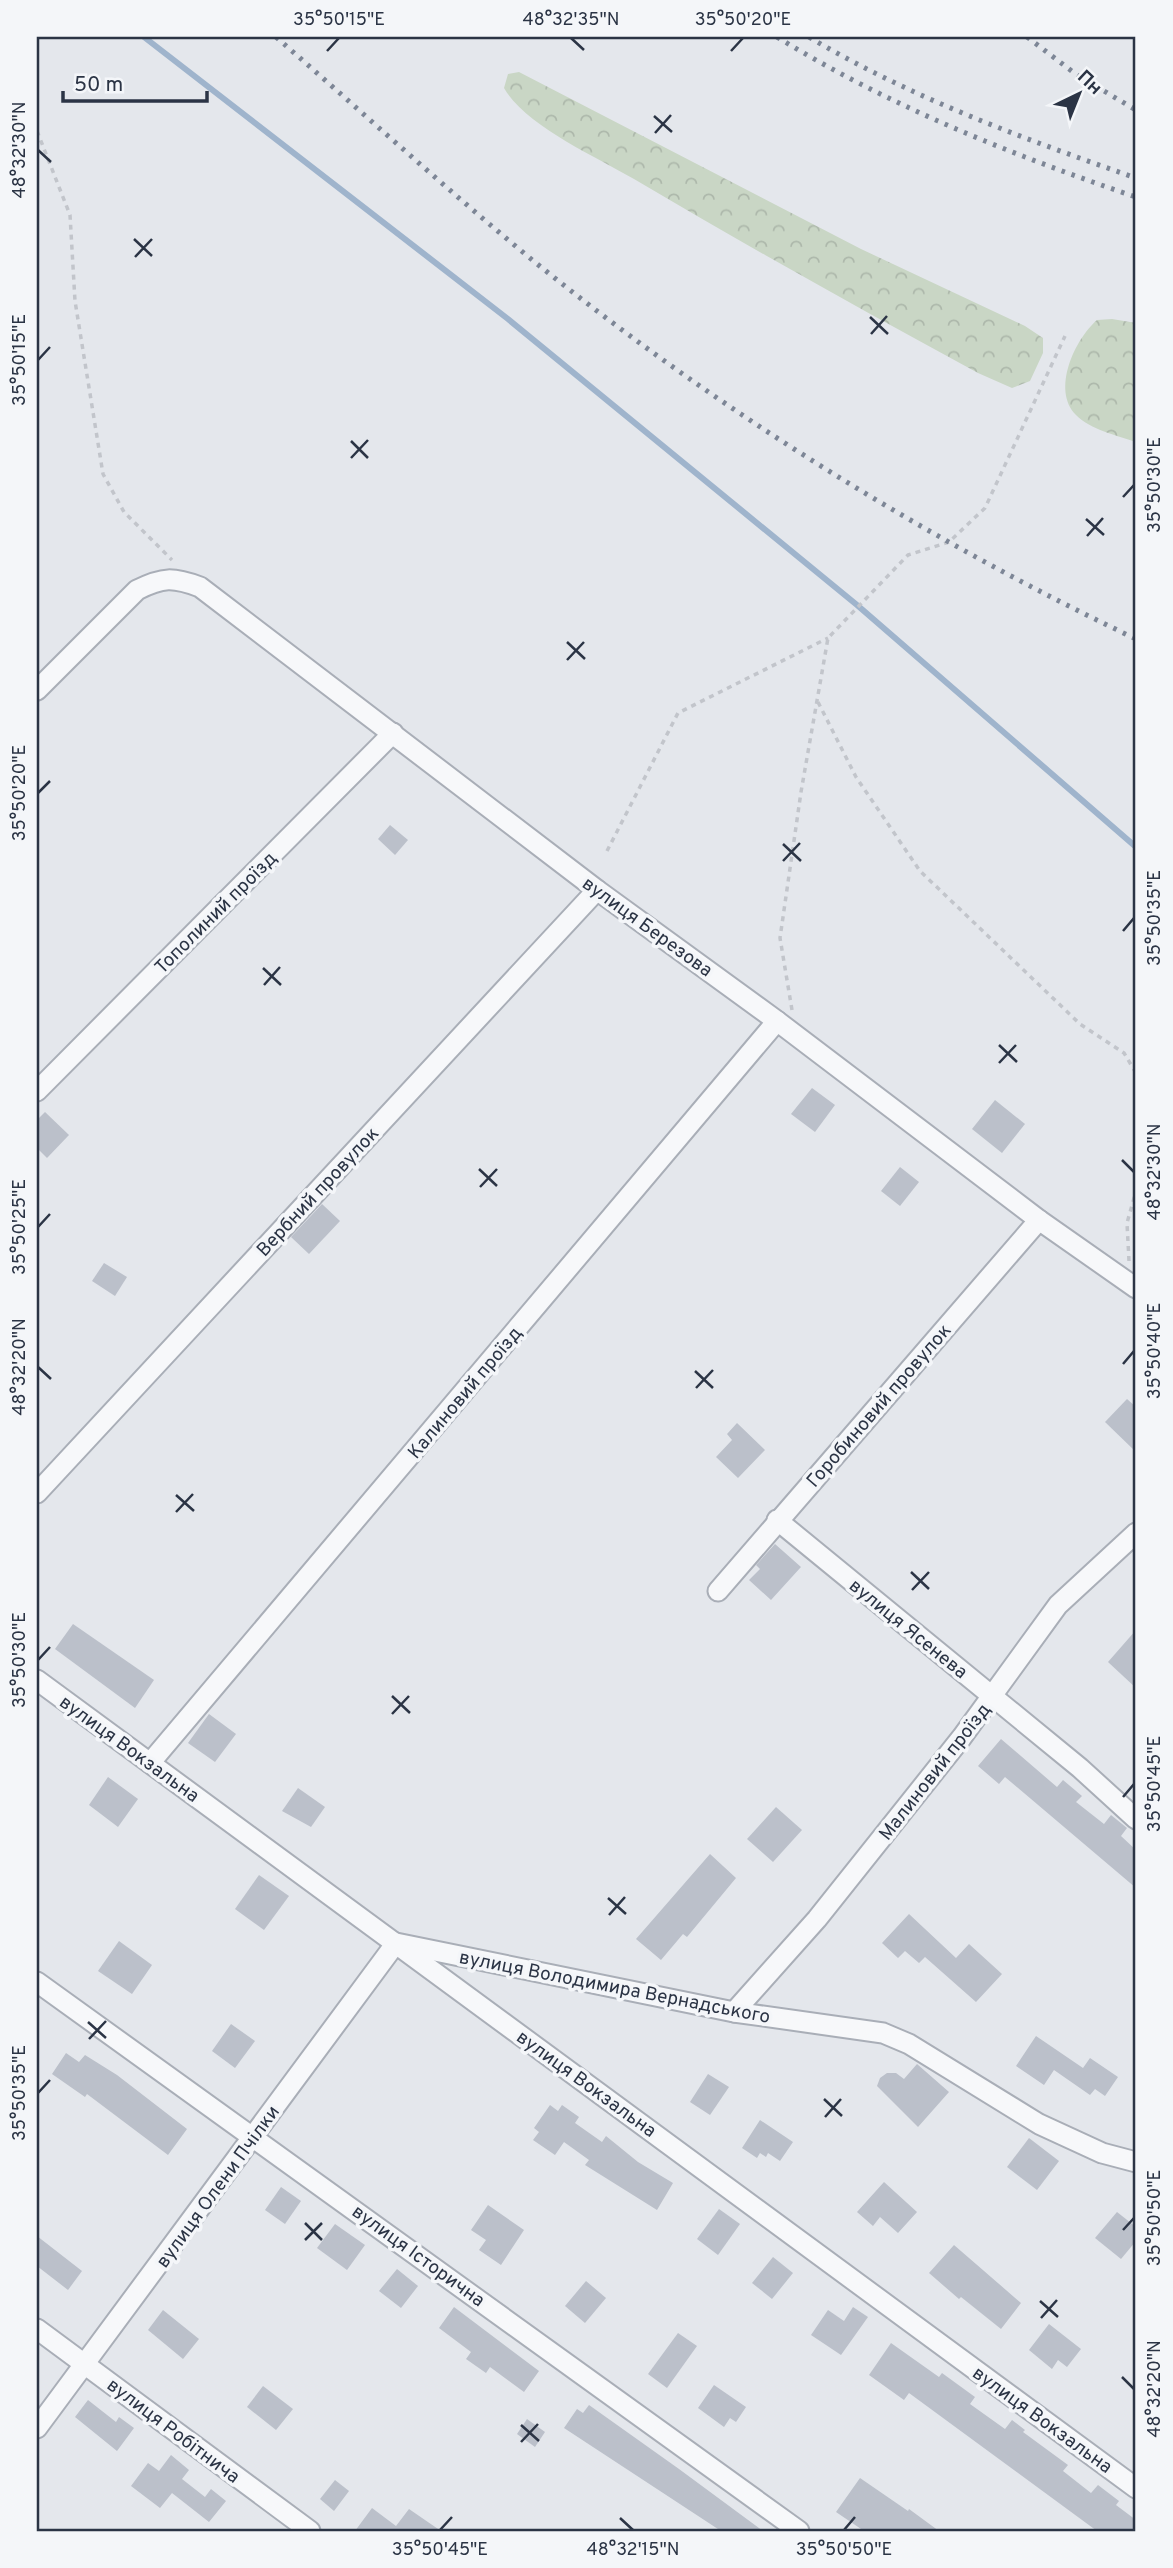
<svg xmlns="http://www.w3.org/2000/svg" width="1173" height="2568" viewBox="0 0 1173 2568" font-family="Overpass,sans-serif">
<style>
.forest{fill:url(#forest-crowns)}
.lines{fill:none;stroke-linecap:round;stroke-linejoin:round}
.stream{stroke:#9fb4cc;stroke-width:6}
.building{fill:#bbc0ca}
.street-casing{stroke:#a9aeb7;stroke-width:23}
.path{stroke:#c2c5cb;stroke-width:3.5;stroke-dasharray:5 5;stroke-linecap:butt}
.street{stroke:#f7f8fa;stroke-width:19}
.rail{stroke:#7d8696;stroke-width:5;stroke-dasharray:3.5 7;stroke-linecap:butt}
.ticks{fill:none;stroke:#2b3445;stroke-width:2.5}
.labels{text-anchor:middle;stroke-width:7;stroke-linejoin:round;paint-order:stroke}
.street-label{font-size:19px;fill:#2b3445;stroke:#f4f6f9}
.neatline{fill:none;stroke:#2b3445;stroke-width:2.5}
.ticks-label{font-size:18px;text-anchor:middle;fill:#2b3445}
</style>
<defs>
<pattern id="forest-crowns" width="20" height="18" patternUnits="userSpaceOnUse" patternTransform="scale(1.75)"><rect width="20" height="18" fill="#c9d6c5"/><path d="M2 6a3 3 0 1 1 6 0M12 15a3 3 0 1 1 6 0" fill="none" stroke="#adb8ab"/></pattern>
</defs>
<rect width="100%" height="100%" fill="#e4e7ec"/>
<g class="forest">
<path d="M 519,72 L 861,249 L 1025,326 L 1043,338 L 1043,353 L 1030,381 L 1012,388 L 978,373 C 862,310 747,246 634,179 C 595,156 526,126 504,88 L 508,74 Z"/>
<path d="M 1112,319 L 1136,323 L 1136,442 C 1116,435 1091,430 1076,415 C 1051,390 1075,339 1097,320 Z"/>
</g>
<g class="lines">
<polyline class="stream" points="144,37 508,319 857,605 1136,847"/>
</g>
<g class="building">
<polygon points="390,825 408,840 395,855 378,839"/>
<polygon points="812,1088 835,1105 815,1132 791,1114"/>
<polygon points="995,1100 1025,1124 1002,1153 972,1129"/>
<polygon points="45,1112 69,1135 47,1158 37,1148 37,1120"/>
<polygon points="900,1167 919,1182 900,1206 881,1191"/>
<polygon points="322,1204 340,1221 309,1254 291,1237"/>
<polygon points="104,1263 127,1277 115,1296 92,1281"/>
<polygon points="1127,1399 1136,1407 1136,1452 1105,1422"/>
<polygon points="737,1423 765,1450 738,1478 716,1457 732,1440 727,1434"/>
<polygon points="775,1544 801,1567 771,1600 749,1580 760,1569 756,1565"/>
<polygon points="73,1624 154,1680 135,1708 55,1649"/>
<polygon points="1136,1630 1136,1688 1108,1662"/>
<polygon points="209,1714 236,1734 215,1762 188,1743"/>
<polygon points="1001,1739 1057,1787 1063,1780 1082,1796 1076,1802 1104,1824 1111,1815 1127,1828 1121,1836 1136,1850 1136,1888 1005,1777 999,1784 978,1766"/>
<polygon points="108,1777 138,1799 118,1827 89,1805"/>
<polygon points="298,1788 325,1807 311,1827 282,1811"/>
<polygon points="776,1807 802,1830 773,1862 747,1839"/>
<polygon points="710,1854 736,1878 687,1937 683,1934 661,1960 636,1939"/>
<polygon points="259,1875 289,1896 264,1930 235,1909"/>
<polygon points="909,1914 956,1958 969,1944 1002,1974 976,2002 925,1957 919,1963 905,1951 898,1958 882,1943"/>
<polygon points="119,1941 152,1965 132,1994 98,1971"/>
<polygon points="231,2024 255,2041 235,2068 212,2051"/>
<polygon points="1036,2036 1083,2068 1090,2058 1118,2077 1105,2096 1095,2089 1090,2095 1054,2070 1044,2085 1016,2066"/>
<polygon points="66,2053 79,2062 85,2055 117,2075 187,2129 168,2155 87,2094 85,2097 52,2074"/>
<polygon points="917,2064 949,2092 918,2127 877,2086 880,2078 887,2073 896,2073 904,2079"/>
<polygon points="708,2074 729,2087 710,2115 690,2102"/>
<polygon points="550,2105 558,2111 562,2105 579,2117 575,2123 602,2142 606,2136 638,2162 673,2183 657,2210 585,2165 589,2160 564,2142 555,2155 533,2140 539,2132 534,2128"/>
<polygon points="760,2120 793,2142 780,2161 768,2153 766,2157 760,2153 757,2158 742,2148"/>
<polygon points="1029,2138 1059,2161 1037,2190 1007,2167"/>
<polygon points="884,2182 917,2212 898,2233 880,2217 873,2226 857,2212"/>
<polygon points="281,2187 301,2201 285,2224 265,2210"/>
<polygon points="488,2205 524,2230 501,2265 479,2250 486,2240 471,2230"/>
<polygon points="719,2209 740,2224 718,2255 697,2239"/>
<polygon points="1117,2212 1136,2227 1136,2241 1121,2259 1095,2238"/>
<polygon points="335,2224 365,2245 347,2270 317,2248"/>
<polygon points="37,2236 82,2271 68,2290 37,2266"/>
<polygon points="954,2245 1021,2303 1001,2329 961,2297 959,2299 929,2273"/>
<polygon points="773,2257 793,2273 772,2299 752,2283"/>
<polygon points="397,2269 418,2286 401,2308 379,2291"/>
<polygon points="586,2281 606,2298 585,2323 565,2306"/>
<polygon points="454,2307 539,2371 524,2392 490,2367 486,2373 466,2359 471,2352 439,2328"/>
<polygon points="853,2307 868,2317 841,2355 811,2335 828,2310 844,2321"/>
<polygon points="163,2310 199,2339 183,2359 148,2330"/>
<polygon points="1049,2324 1081,2349 1067,2367 1058,2360 1052,2369 1029,2350"/>
<polygon points="678,2333 697,2346 667,2388 648,2374"/>
<polygon points="891,2343 939,2377 942,2373 975,2397 970,2404 1005,2429 1012,2420 1025,2430 1023,2432 1068,2465 1063,2471 1091,2493 1098,2485 1119,2501 1116,2505 1136,2520 1136,2531 1097,2531 909,2393 904,2400 869,2375"/>
<polygon points="714,2385 746,2407 736,2422 730,2418 724,2427 698,2408"/>
<polygon points="263,2386 293,2409 276,2430 247,2407"/>
<polygon points="88,2400 116,2422 119,2417 134,2428 117,2451 75,2417"/>
<polygon points="589,2405 679,2469 763,2531 721,2531 564,2428 577,2409 583,2413"/>
<polygon points="527,2419 545,2432 535,2447 517,2434"/>
<polygon points="171,2455 189,2470 182,2479 205,2497 211,2489 226,2501 209,2522 172,2493 160,2508 131,2486 148,2463 159,2471"/>
<polygon points="860,2478 908,2511 909,2509 939,2531 864,2531 836,2512"/>
<polygon points="335,2480 349,2491 334,2511 320,2499"/>
<polygon points="372,2508 396,2526 409,2509 441,2531 355,2531"/>
</g>
<g class="lines">
<defs>
<g id="street">
<path d="M 37,690 L 137,590 C 163,577 173,577 200,587 L 597,890 L 777,1021 L 1039,1220 L 1136,1288"/>
<polyline points="37,1091 393,733"/>
<polyline points="37,1493 597,890"/>
<polyline points="777,1520 1080,1768 1136,1819"/>
<polyline points="718,1591 1039,1220"/>
<polyline points="37,1680 1136,2488"/>
<polyline points="150,1763 777,1021"/>
<polyline points="37,1982 799,2531"/>
<polyline points="734,2012 817,1919 962,1737 1058,1605 1136,1533"/>
<polyline points="37,2329 310,2531"/>
<polyline points="37,2428 396,1943 734,2012 883,2033 909,2044 1039,2124 1102,2153 1136,2162"/>
</g>
</defs>
<use href="#street" class="street-casing"/>
<g class="path">
<polyline points="37,131 70,215 75,301 103,474 124,512 172,560"/>
<polyline points="818,702 856,777 920,871 1080,1024 1124,1053 1136,1073"/>
<polyline points="607,851 678,713 828,638"/>
<polyline points="792,1010 780,938 801,792 828,638 908,555 949,542 985,508 1065,336"/>
<polyline points="1129,1261 1127,1223 1136,1191"/>
</g>
<use href="#street" class="street"/>
<g class="rail">
<path d="M 276,37 C 362,112 447,190 536,263 C 719,411 924,538 1136,639"/>
<path d="M 777,37 C 889,106 1012,155 1136,197"/>
<path d="M 809,37 C 911,98 1025,139 1136,178"/>
<polyline points="1027,37 1077,75 1136,110"/>
</g>
</g>
<path class="ticks" d="M 571,38 L 584,50M 327,51 L 339,38M 731,51 L 743,38M 654,116 L 672,132M 655,133 L 671,115M 38,150 L 51,162M 134,239 L 152,256M 135,257 L 152,239M 870,317 L 888,334M 871,334 L 887,316M 38,360 L 50,347M 351,441 L 368,458M 351,458 L 368,440M 1123,497 L 1134,485M 1086,519 L 1104,535M 1087,536 L 1103,518M 567,642 L 585,659M 567,660 L 584,642M 38,793 L 50,781M 783,844 L 801,861M 783,861 L 800,843M 1123,931 L 1134,918M 263,968 L 281,985M 264,985 L 280,967M 999,1045 L 1017,1062M 999,1063 L 1016,1045M 1122,1160 L 1134,1172M 479,1169 L 497,1186M 480,1187 L 497,1169M 38,1227 L 50,1214M 1123,1364 L 1134,1351M 38,1367 L 51,1379M 695,1371 L 713,1388M 696,1388 L 713,1370M 176,1495 L 194,1511M 176,1512 L 193,1494M 911,1572 L 929,1589M 912,1590 L 929,1572M 38,1660 L 50,1647M 392,1696 L 410,1713M 392,1714 L 409,1696M 1123,1797 L 1134,1784M 608,1898 L 626,1914M 609,1915 L 625,1897M 88,2022 L 106,2038M 89,2039 L 106,2021M 38,2093 L 50,2080M 824,2099 L 842,2116M 825,2117 L 841,2099M 305,2223 L 322,2240M 1123,2230 L 1134,2218M 305,2240 L 322,2223M 1040,2301 L 1058,2317M 1041,2318 L 1057,2300M 1122,2377 L 1134,2389M 521,2425 L 539,2441M 521,2442 L 538,2424M 620,2518 L 633,2530M 440,2530 L 452,2517M 844,2530 L 855,2517"/>
<g class="labels">
<g class="street-label">
<text transform="translate(215 912) rotate(-45)" y="7">Тополиний проїзд</text>
<text transform="translate(648 926) rotate(36)" y="7">вулиця Березова</text>
<text transform="translate(317 1191) rotate(-47)" y="7">Вербний провулок</text>
<text transform="translate(464 1392) rotate(-50)" y="7">Калиновий проїзд</text>
<text transform="translate(878 1405) rotate(-49)" y="7">Горобиновий провулок</text>
<text transform="translate(909 1628) rotate(39)" y="7">вулиця Ясенева</text>
<text transform="translate(130 1748) rotate(36)" y="7">вулиця Вокзальна</text>
<text transform="translate(934 1771) rotate(-52)" y="7">Малиновий проїзд</text>
<text transform="translate(615 1986) rotate(11)" y="7">вулиця Володимира Вернадського</text>
<text transform="translate(587 2083) rotate(36)" y="7">вулиця Вокзальна</text>
<text transform="translate(217 2186) rotate(-54)" y="7">вулиця Олени Пчілки</text>
<text transform="translate(419 2255) rotate(36)" y="7">вулиця Історична</text>
<text transform="translate(1043 2419) rotate(36)" y="7">вулиця Вокзальна</text>
<text transform="translate(174 2430) rotate(37)" y="7">вулиця Робітнича</text>
</g>
</g>
<rect width="1173" height="2568" fill="none" stroke="#f4f6f9" stroke-width="77"/>
<g transform="translate(1079 94) rotate(43)" stroke="#f4f6f9" stroke-width="5" paint-order="stroke">
<path d="M0-5L12 26L0 18L-12 26Z" fill="#2b3445"/>
<text y="-10" font-size="19" font-weight="bold" text-anchor="middle" fill="#2b3445">Пн</text>
</g>
<path d="M63 91v10h144v-10" fill="none" stroke="#2b3445" stroke-width="3.5"/>
<text x="74" y="91" font-size="21" fill="#2b3445" stroke="#f4f6f9" stroke-width="5" paint-order="stroke">50 m</text>
<rect x="38" y="38" width="1096" height="2492" class="neatline"/>
<g class="ticks-label">
<text x="339" y="25">35°50'15"E</text>
<text x="571" y="25">48°32'35"N</text>
<text x="743" y="25">35°50'20"E</text>
<text transform="translate(19 150) rotate(-90)" y="6">48°32'30"N</text>
<text transform="translate(19 360) rotate(-90)" y="6">35°50'15"E</text>
<text transform="translate(1154 485) rotate(-90)" y="6">35°50'30"E</text>
<text transform="translate(19 793) rotate(-90)" y="6">35°50'20"E</text>
<text transform="translate(1154 918) rotate(-90)" y="6">35°50'35"E</text>
<text transform="translate(1154 1172) rotate(-90)" y="6">48°32'30"N</text>
<text transform="translate(19 1227) rotate(-90)" y="6">35°50'25"E</text>
<text transform="translate(1154 1351) rotate(-90)" y="6">35°50'40"E</text>
<text transform="translate(19 1367) rotate(-90)" y="6">48°32'20"N</text>
<text transform="translate(19 1660) rotate(-90)" y="6">35°50'30"E</text>
<text transform="translate(1154 1784) rotate(-90)" y="6">35°50'45"E</text>
<text transform="translate(19 2093) rotate(-90)" y="6">35°50'35"E</text>
<text transform="translate(1154 2218) rotate(-90)" y="6">35°50'50"E</text>
<text transform="translate(1154 2389) rotate(-90)" y="6">48°32'20"N</text>
<text x="440" y="2555">35°50'45"E</text>
<text x="633" y="2555">48°32'15"N</text>
<text x="844" y="2555">35°50'50"E</text>
</g>
</svg>
